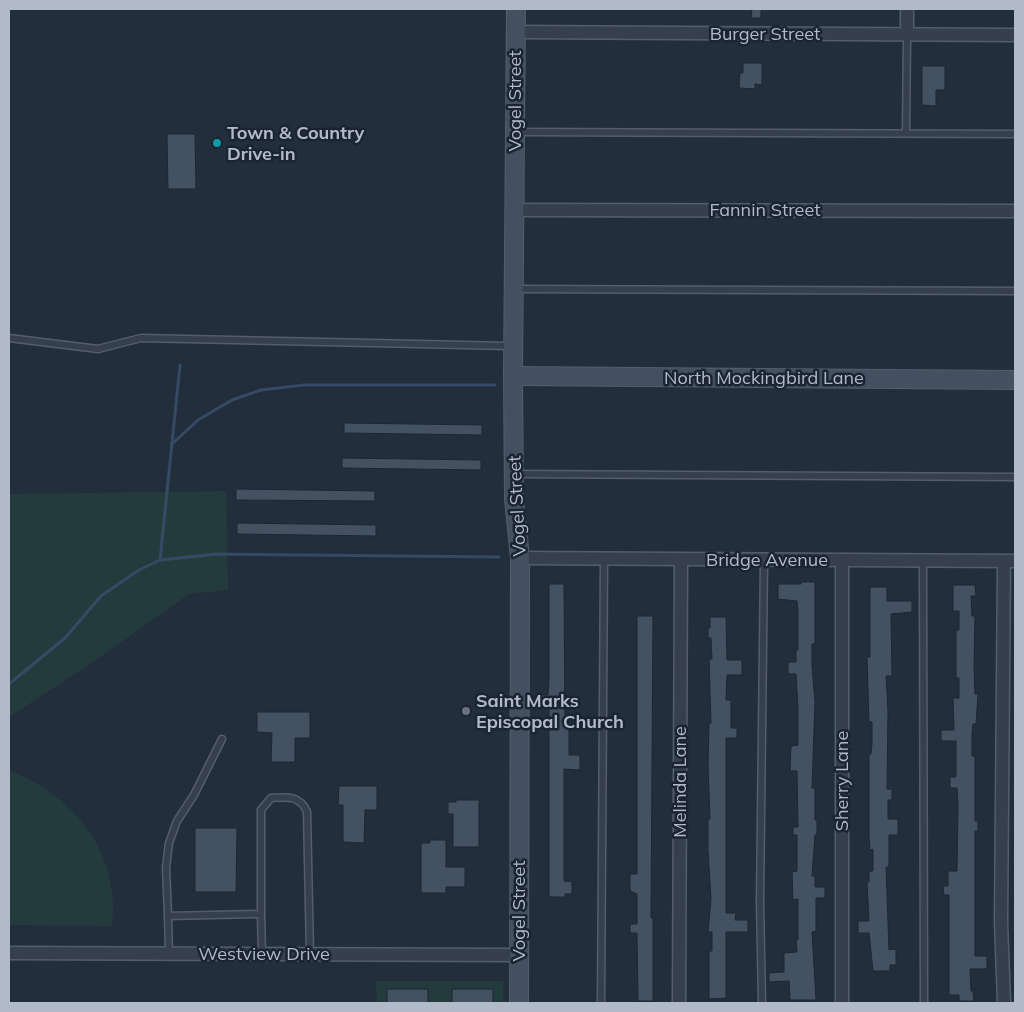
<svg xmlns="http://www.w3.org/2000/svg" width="1024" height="1012" viewBox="0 0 1024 1012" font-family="Mulish,sans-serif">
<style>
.green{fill:#243b3d}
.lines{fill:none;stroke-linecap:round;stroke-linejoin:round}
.stream{stroke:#354a64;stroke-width:3}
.building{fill:#435161;stroke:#1d2733}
.lane-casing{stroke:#545e6a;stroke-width:9}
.street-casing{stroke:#545e6a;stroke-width:15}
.secondary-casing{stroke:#545e6a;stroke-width:20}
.lane{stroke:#36404d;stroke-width:6}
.street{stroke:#36404d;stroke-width:12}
.secondary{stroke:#444f60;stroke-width:18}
.culture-dot{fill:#0f9aa8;stroke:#1b2531;stroke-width:2}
.worship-dot{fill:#6b7280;stroke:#1b2531;stroke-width:2}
.labels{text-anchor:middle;stroke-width:5;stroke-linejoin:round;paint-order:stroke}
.street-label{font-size:18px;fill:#b1bbc8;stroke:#1b2531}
.poi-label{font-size:18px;font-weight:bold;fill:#b1bbc8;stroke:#1b2531;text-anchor:start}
</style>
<rect width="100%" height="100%" fill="#222e3c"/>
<g class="green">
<polygon points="226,491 228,590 189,594 90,664 9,717 9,494"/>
<path d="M 9,770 C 74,796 120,852 112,926 L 9,925 Z"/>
<polygon points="376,981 503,981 503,1003 377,1003"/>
</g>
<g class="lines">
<g class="stream">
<polyline points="172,444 198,420 232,400 261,390 304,385 495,385"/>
<polyline points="160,560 180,365"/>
<polyline points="9,684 65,638 101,596 139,570 160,560 217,554 499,557"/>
</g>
</g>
<g class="building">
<polygon points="752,9 761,9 761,18 751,18"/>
<polygon points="743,63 762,63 762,85 755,84 755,89 739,88 740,73 743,73"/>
<polygon points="922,66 945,66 945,90 936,90 936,106 922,105"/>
<polygon points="167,134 195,134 196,189 168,189"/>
<polygon points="344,423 482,425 482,435 344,433"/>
<polygon points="342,458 481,460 481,470 342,468"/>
<polygon points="236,489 375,491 375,501 236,500"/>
<polygon points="237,523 376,525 376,536 237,534"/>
<polygon points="801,582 815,582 815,644 812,644 812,666 815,702 812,788 815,788 815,820 817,820 817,835 815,835 812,876 815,876 815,887 825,887 825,898 816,898 816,931 812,932 816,1000 790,1000 789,981 769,982 769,973 784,972 784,953 797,952 796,940 798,940 798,899 793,900 792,872 797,871 797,835 793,835 793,827 798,827 797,771 790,771 791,746 798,745 798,708 796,674 788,674 788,662 796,662 796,650 798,650 798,610 797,601 778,599 778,584 801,584"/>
<polygon points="549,584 564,584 565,728 569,728 569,755 579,755 580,757 580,770 564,769 564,881 572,882 572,894 565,894 565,897 549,897 549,706 541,706 541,695 548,695 549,679"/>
<polygon points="953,585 975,585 976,596 971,596 972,616 975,616 974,667 975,694 978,694 976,724 973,724 972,734 972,756 975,756 975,821 978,821 978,831 975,831 975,956 987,956 987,969 970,969 971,991 973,991 974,1001 959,1001 959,995 949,995 949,895 944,895 943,886 948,886 948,871 957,871 958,804 957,788 950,788 950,777 956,777 956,741 941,741 941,730 954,730 953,698 959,698 959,678 956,678 956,630 959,630 959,611 953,611"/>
<polygon points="870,587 887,587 887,601 912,601 912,612 891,614 892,676 886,676 888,711 887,789 892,789 892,800 888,800 888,819 898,819 898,835 889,835 889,867 886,867 889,950 896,949 896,965 890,965 890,971 873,971 869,933 858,933 858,921 869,921 867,882 869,882 869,871 873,871 873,849 870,850 869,835 869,754 871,754 872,743 872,722 869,722 867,657 870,657"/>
<polygon points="637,616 653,616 651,918 653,918 653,1001 638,1001 637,933 630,933 630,924 637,924 637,894 630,891 630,874 637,874"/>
<polygon points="710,617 726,617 727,660 742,660 742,675 727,675 726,700 731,700 731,728 737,728 737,738 726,738 726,913 736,913 735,920 748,920 748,932 726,932 726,998 709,999 709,951 712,951 712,932 708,932 711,899 708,850 708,819 710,819 708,765 709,723 711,723 709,659 712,659 711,638 708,638 708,628 710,628"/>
<polygon points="257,712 310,712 310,738 295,738 295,762 271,762 272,733 257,732"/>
<polygon points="339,786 377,786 377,810 365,810 364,843 343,842 343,805 338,805"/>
<polygon points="456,800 479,800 479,847 453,847 453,814 448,814 448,802 456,802"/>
<polygon points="195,828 237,828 236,892 195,892"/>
<polygon points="430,840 446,840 446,867 465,867 465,887 446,887 446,893 421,893 421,843 430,843"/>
<rect x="387" y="989" width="41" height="14"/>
<rect x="452" y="989" width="41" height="14"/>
</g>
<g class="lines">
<defs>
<g id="lane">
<polyline points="516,132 1015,134"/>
<polyline points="906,133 907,35"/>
<polyline points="515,289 1015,291"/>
<polyline points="9,338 98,349 141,338 512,346"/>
<polyline points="515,474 1015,477"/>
<polyline points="923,560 924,1003"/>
<polyline points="261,914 262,954"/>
<polyline points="168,916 166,868 169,843 177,821 194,795 222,739"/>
<path d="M 169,954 L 168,916 L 261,914 L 261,810 L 271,798 C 287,797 300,795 307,812 L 310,954"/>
<polyline points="601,1003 604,559"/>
<polyline points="762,1003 760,902 764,560"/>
</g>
<g id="street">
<polyline points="907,9 907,35"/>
<polyline points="516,32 1015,35"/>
<polyline points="514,210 1015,211"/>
<polyline points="520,558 1015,561"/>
<polyline points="842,560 842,1003"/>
<polyline points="1004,561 1001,922 1004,1003"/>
<polyline points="9,953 519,955"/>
<polyline points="679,1003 681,560"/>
</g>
<g id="secondary">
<polyline points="516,9 513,376 514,499 520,558 519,1003"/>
<polyline points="513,376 1015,380"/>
</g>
</defs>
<use href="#lane" class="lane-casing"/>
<use href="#street" class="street-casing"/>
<use href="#secondary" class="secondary-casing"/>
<use href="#lane" class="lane"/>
<use href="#street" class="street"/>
<use href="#secondary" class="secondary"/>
</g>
<circle class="culture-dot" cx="217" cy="143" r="5"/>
<circle class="worship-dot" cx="466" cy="711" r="5"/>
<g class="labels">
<g class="street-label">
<text x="765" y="40">Burger Street</text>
<text transform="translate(515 101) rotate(-90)" y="6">Vogel Street</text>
<text x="765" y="216">Fannin Street</text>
<text x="764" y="384">North Mockingbird Lane</text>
<text transform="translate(517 506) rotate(-93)" y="6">Vogel Street</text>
<text x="767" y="566">Bridge Avenue</text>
<text transform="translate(842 781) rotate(-90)" y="6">Sherry Lane</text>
<text transform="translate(680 782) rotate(-90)" y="6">Melinda Lane</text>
<text transform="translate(519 911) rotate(-90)" y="6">Vogel Street</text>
<text x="264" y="960">Westview Drive</text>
</g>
<g class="poi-label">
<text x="227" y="139">Town &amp; Country<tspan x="227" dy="21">Drive-in</tspan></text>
<text x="476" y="707">Saint Marks<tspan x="476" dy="21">Episcopal Church</tspan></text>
</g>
</g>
<rect width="1024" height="1012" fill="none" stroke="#b1bbc8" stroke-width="20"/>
</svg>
